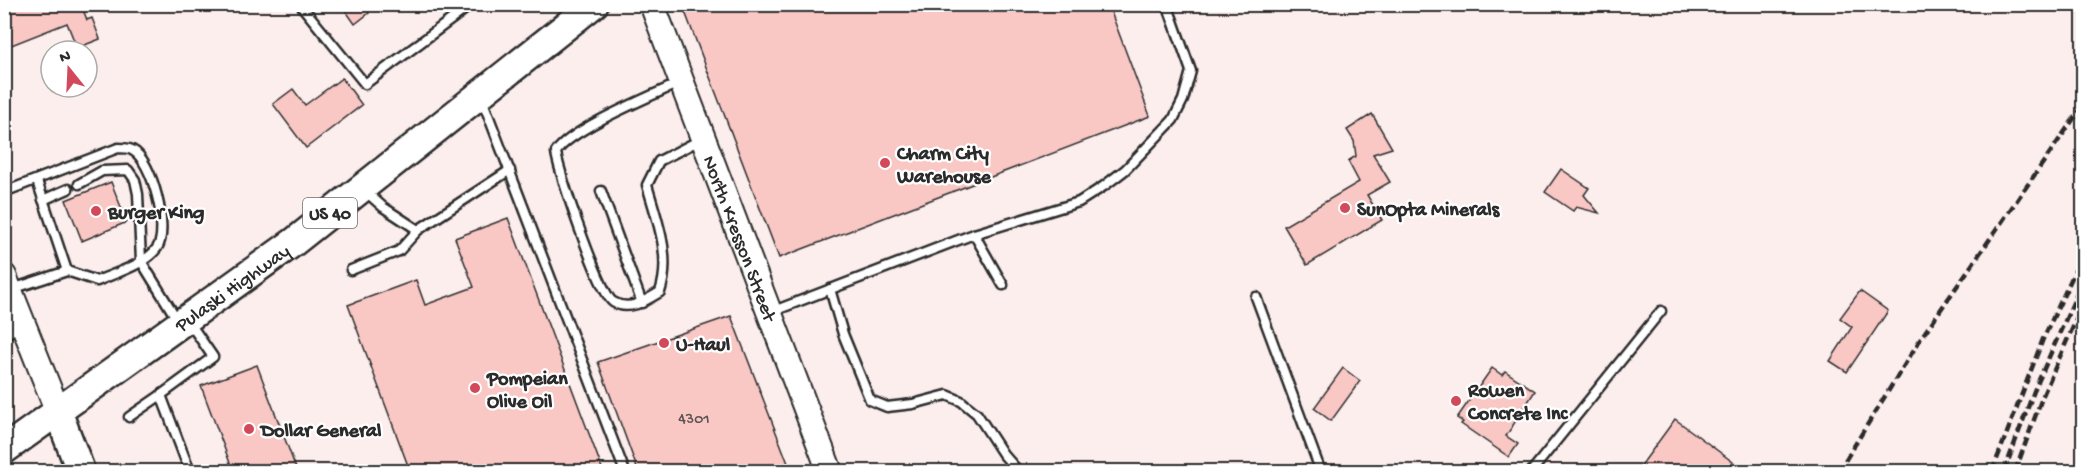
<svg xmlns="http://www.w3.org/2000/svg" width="2088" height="476" viewBox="0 0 2088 476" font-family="'Gochi Hand',sans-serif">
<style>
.building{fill:#f9c8c5;stroke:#2b2b2b;stroke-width:1.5}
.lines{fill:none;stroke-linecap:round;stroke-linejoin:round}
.lane-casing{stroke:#2b2b2b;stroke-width:13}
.secondary-casing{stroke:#2b2b2b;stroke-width:28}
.primary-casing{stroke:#2b2b2b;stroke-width:32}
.lane{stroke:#fff;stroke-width:8}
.secondary{stroke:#fff;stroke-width:24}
.primary{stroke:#fff;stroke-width:27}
.rail{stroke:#2b2b2b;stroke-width:4.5;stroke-dasharray:9 4.5;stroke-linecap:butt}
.poi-dot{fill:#d1495b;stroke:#fff;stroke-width:2}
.labels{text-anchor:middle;stroke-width:4.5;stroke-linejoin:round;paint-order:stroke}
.number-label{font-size:16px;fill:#5e5252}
.shield{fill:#fff;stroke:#6b6b6b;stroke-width:1.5}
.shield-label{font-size:18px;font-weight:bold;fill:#2b2b2b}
.poi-label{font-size:20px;font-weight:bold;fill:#2b2b2b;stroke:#fff;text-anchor:start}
.street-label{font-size:20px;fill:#2b2b2b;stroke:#fff}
</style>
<rect width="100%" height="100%" fill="#fdeeee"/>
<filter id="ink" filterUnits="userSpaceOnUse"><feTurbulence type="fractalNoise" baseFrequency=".0167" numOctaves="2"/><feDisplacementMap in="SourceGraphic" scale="12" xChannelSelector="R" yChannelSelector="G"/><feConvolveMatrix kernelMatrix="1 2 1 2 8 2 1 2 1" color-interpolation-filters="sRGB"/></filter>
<g filter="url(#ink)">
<g class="building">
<polygon points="4,4 81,4 87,20 92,18 100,39 77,48 67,23 4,48"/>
<polygon points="341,4 363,4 369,13 355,24"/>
<polygon points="682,4 1108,4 1150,116 779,258"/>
<polygon points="342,78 362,105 306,148 273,104 293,89 305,105"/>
<polygon points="1372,114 1392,148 1373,154 1390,182 1367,195 1382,220 1307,265 1284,226 1359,182 1348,161 1356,156 1354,141 1347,130"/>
<polygon points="1561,169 1589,188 1584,195 1599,213 1576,207 1573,211 1545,192"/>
<polygon points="111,182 127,222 82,241 66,200"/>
<polygon points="508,218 603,471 410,471 348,305 416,280 425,305 474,287 455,238"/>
<polygon points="1860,291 1888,311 1847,372 1830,361 1852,327 1840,318"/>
<polygon points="731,316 791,471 638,471 598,362"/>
<polygon points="257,365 297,471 233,471 201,386"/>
<polygon points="1343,368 1360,381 1331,421 1314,408"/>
<polygon points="1492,368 1502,375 1505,371 1535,391 1506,436 1518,444 1509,457 1461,424 1463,422 1457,418"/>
<polygon points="1675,419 1745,471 1637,471"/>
</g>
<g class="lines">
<defs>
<g id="lane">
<polyline points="300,4 365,84 472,4"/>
<path d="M 681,82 C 652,96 572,128 556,152 C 558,171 600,294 613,302 C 629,312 647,300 660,292 C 672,257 657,220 647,185 L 659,161 L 702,139"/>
<polyline points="482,99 625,472"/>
<polyline points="37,181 67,271"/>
<polyline points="79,184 102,171 128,170 135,180 138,194 141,261 178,321"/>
<polyline points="365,191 383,207 418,230"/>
<polyline points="601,191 642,303"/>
<path d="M 4,192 L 118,148 C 122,148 128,148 132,150 C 152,159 170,230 157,248 C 145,265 115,273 97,281 L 67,271 L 12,289"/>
<polyline points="43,200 68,189"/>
<polyline points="974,234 1003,285"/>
<polyline points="351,270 399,251 418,230 510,170"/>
<polyline points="830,289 843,334 870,400 887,407 913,404 947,395 961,401 977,414 1003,454 1019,472"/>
<polyline points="1256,297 1321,472"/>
<polyline points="771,312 974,234 1079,202 1104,186 1125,170 1173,120 1183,100 1191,71 1167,4"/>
<polyline points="189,322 213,357 161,395 190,472"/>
<polyline points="4,335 22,325"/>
<polyline points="129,417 161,395"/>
<polyline points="1531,472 1661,311"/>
</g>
<g id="secondary">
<path id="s1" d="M 652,4 L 830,472"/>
<polyline points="4,276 58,412"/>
</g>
<g id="primary">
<polyline points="58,412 81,472"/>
<path id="s2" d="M 4,450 L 294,242 L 594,4"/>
</g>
</defs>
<use href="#lane" class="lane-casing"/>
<use href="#secondary" class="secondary-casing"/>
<use href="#primary" class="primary-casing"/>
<use href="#lane" class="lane"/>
<use href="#secondary" class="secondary"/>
<use href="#primary" class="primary"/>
<g class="rail">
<polyline points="1838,472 1923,335 2084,104"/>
<polyline points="1992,472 2043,339 2084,252"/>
<polyline points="2004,472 2034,391 2084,278"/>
<polyline points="2015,472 2043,395 2084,302"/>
</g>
</g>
</g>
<g class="poi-dot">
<circle cx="885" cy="163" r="6"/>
<circle cx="1345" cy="208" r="6"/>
<circle cx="96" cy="211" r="6"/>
<circle cx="664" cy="343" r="6"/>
<circle cx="475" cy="388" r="6"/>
<circle cx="1456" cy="401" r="6"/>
<circle cx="249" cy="429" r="6"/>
</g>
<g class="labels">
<g class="number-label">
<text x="694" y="423">4301</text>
</g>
<rect class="shield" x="303" y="198" width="54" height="30" rx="4.5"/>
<g class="shield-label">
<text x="330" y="219">US 40</text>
</g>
<g class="poi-label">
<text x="897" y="159">Charm City<tspan x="897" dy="23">Warehouse</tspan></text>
<text x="1357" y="215">SunOpta Minerals</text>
<text x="108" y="218">Burger King</text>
<text x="676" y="350">U-Haul</text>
<text x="487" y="384">Pompeian<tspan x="487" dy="23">Olive Oil</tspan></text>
<text x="1468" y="396">Rowen<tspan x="1468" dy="23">Concrete Inc</tspan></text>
<text x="261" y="436">Dollar General</text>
</g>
<g class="street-label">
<text dy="7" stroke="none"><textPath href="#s1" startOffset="250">North Kresson Street</textPath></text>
<text dy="7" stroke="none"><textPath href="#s2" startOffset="280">Pulaski Highway</textPath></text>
</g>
</g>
<rect width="2088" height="476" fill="none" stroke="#fff" stroke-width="24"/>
<rect x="12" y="12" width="2064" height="452" fill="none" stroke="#2b2b2b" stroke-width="2" filter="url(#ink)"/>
<g transform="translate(69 69) rotate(342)"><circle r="28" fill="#ffffff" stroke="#aaaaaa" stroke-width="1.5"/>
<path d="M0-4.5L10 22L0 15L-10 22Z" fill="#d1495b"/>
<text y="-9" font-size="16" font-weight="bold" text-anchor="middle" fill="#2b2b2b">N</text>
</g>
</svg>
